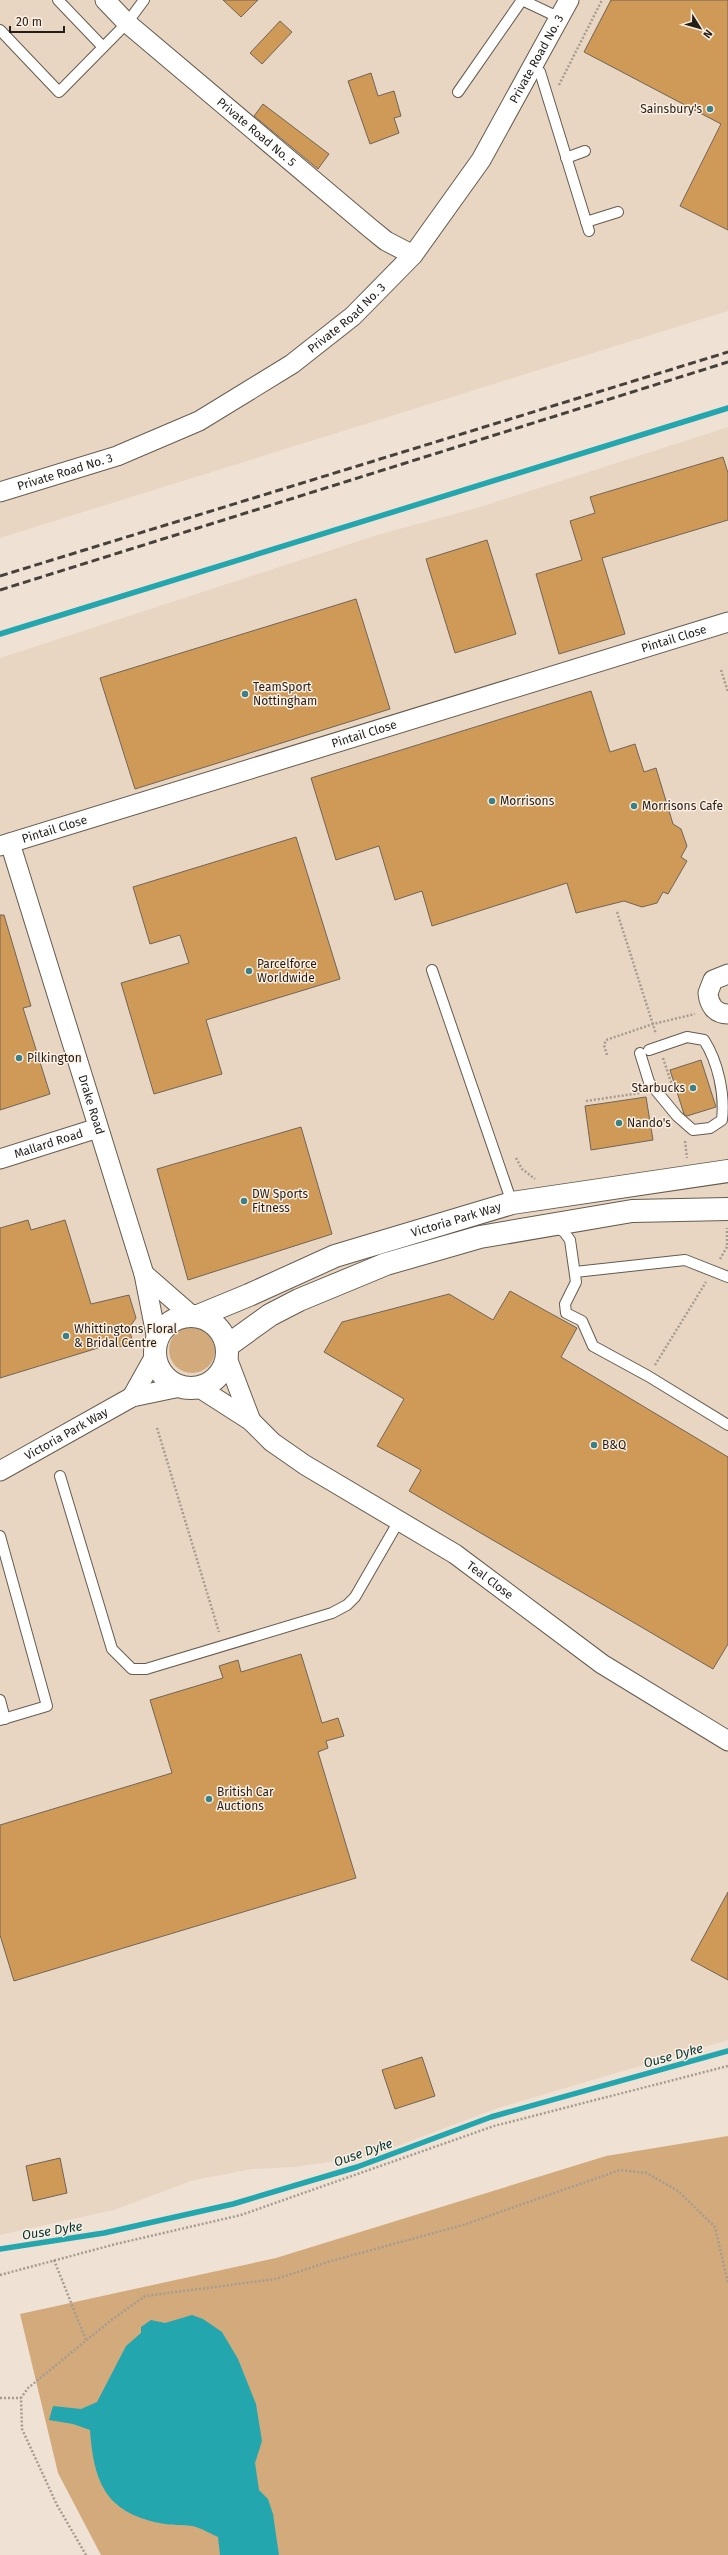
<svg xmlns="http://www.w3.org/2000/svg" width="728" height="2555" viewBox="0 0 728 2555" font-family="'Fira Sans',sans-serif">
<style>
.built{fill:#e8d6c2}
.green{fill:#d2aa7c}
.water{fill:#24a6af}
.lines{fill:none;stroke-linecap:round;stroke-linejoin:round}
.stream{stroke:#24a6af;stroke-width:5.5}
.building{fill:#cf9957;stroke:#706558}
.lane-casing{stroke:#665b4f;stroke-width:12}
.street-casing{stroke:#665b4f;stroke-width:21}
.secondary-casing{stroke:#665b4f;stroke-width:24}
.path{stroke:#a59c91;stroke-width:2.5;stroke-dasharray:2 2;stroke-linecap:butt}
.lane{stroke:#fff;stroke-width:10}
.street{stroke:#fff;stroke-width:19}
.secondary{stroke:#fff;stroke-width:22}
.rail{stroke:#46413a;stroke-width:3;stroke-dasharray:8 4;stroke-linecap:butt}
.poi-dot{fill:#398186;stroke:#fcefe1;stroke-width:1.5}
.labels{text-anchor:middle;stroke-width:3;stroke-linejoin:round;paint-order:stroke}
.street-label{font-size:12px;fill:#221e19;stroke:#fcefe1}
.poi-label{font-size:12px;fill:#221e19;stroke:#fcefe1;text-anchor:start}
.water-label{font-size:13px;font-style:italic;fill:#00383b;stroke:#fcefe1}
</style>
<rect width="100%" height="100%" fill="#efe2d4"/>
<g class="built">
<polygon points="0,0 728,0 728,311 0,538"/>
<polygon points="728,427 728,2040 498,2108 371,2156 294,2167 252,2169 191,2181 114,2210 0,2235 0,658 377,535 480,507"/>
</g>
<g class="green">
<circle cx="192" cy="1350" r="23"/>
<polygon points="728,2136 728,2555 101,2555 58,2473 20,2314 276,2258 606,2156"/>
</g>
<path class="water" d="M 192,2315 L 203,2319 L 222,2332 L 238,2359 L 256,2404 L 262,2441 L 255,2463 L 259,2490 L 268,2499 L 273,2514 L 279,2555 L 220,2555 L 218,2537 C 211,2534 203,2529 196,2527 C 186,2524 175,2526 165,2524 C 107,2514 94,2485 90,2430 L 73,2424 L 49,2420 L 53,2406 L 81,2409 L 97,2402 L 126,2346 L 141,2333 L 141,2327 L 151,2320 L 165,2323 Z"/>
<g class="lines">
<g class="stream">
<polyline points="0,634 728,408"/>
<polyline points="0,2249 104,2233 233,2204 357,2167 491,2117 728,2051"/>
</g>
</g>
<g class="building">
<polygon points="223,0 258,0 241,17"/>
<polygon points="611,0 728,0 728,230 680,206 721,124 584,52"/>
<polygon points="280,21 292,32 262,64 250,53"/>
<polygon points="371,73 378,96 394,91 401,116 394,118 399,133 370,144 348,81"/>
<polygon points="263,104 329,154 318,169 254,116"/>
<polygon points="723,457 728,473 728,520 602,558 625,634 559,654 536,574 582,560 570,521 595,513 590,497"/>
<polygon points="487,540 516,634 455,653 426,559"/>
<polygon points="356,599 390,709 135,789 100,678"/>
<polygon points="591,691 610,752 635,744 644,772 656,768 673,824 681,829 687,846 681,857 687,861 668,894 663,892 657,903 642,907 624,901 576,913 567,883 432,926 422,891 395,900 379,846 336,860 311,778"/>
<polygon points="296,837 340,979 206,1020 222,1074 154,1094 121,983 189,963 180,935 150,944 133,887"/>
<polygon points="0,915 4,915 31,1006 23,1008 50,1094 0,1110"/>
<polygon points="701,1060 716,1107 687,1116 684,1114 670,1070"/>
<polygon points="646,1097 653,1140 591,1150 585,1106"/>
<polygon points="301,1127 332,1234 188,1280 157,1169"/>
<polygon points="28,1220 31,1230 65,1220 91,1304 129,1295 136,1318 129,1328 133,1343 118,1347 111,1344 0,1378 0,1228"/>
<polygon points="510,1291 577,1328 561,1357 728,1457 728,1644 713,1669 409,1491 421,1470 377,1446 404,1399 324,1352 342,1322 449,1294 493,1320"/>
<polygon points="301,1654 322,1723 338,1718 344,1736 326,1741 328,1748 318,1752 356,1878 14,1981 0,1935 0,1825 172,1773 150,1700 223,1678 219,1666 238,1660 241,1672"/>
<polygon points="728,1892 728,1980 691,1960"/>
<polygon points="422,2057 435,2096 395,2109 382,2070"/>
<polygon points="60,2158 67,2193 33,2201 26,2166"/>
</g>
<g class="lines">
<defs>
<g id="lane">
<polyline points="58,0 103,47"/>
<polyline points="522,0 560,18"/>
<polyline points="0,30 59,92 127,23 144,0"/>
<polyline points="533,66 540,72 589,231"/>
<polyline points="458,92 522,0"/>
<polyline points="566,158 585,151"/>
<polyline points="586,222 618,212"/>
<polyline points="432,970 512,1203"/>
<path d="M 640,1053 L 649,1082 L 677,1116 L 693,1130 L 710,1128 L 722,1120 C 725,1094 718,1062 704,1040 L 687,1037 L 649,1050"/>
<polyline points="555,1226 564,1232 570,1240 576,1282 565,1304 566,1313 582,1321 593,1346 648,1376 728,1425"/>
<polyline points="575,1272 685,1260 728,1277"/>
<polyline points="60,1476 112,1649 132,1669 146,1669 332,1613 347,1605 355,1597 400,1519"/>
<polyline points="0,1536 47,1706 0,1720"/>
<polyline points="0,1700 5,1719"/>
</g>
<g id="street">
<path id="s1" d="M 105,0 L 127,23 L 370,228 L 386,241 L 413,255"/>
<path id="s2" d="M 0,492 L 117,456 L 199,421 L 292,364 L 353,316 L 413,255 L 481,160 L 569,0"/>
<path id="s3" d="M 10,843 L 144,1274 L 157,1340"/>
<path id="s4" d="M 0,846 L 728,622"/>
<path d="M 728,974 L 713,980 L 708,993 C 709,1005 715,1014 728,1014"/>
<path id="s5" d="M 0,1159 L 98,1128"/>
<polyline points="144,1274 192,1316"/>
<polyline points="227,1358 251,1421"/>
<path id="s6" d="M 198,1387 L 251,1421 L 272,1442 L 305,1465 L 455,1554 L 602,1664 L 728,1741"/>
<polyline points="132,1397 155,1356"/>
<path id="s7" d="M 0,1471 L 132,1397 L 180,1387"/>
</g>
<g id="secondary">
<circle cx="191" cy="1352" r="36"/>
<path id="s8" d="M 198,1316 L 249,1295 L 335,1256 L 512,1203 L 728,1171"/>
<polyline points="227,1346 270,1315 299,1300 386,1264 480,1237 632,1211 728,1209"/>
</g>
</defs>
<use href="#lane" class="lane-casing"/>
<use href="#street" class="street-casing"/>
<use href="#secondary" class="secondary-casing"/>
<g class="path">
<polyline points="559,85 602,0"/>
<polyline points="721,670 728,692"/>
<polyline points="617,912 656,1034"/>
<polyline points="607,1055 604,1045 606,1040 653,1024 695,1014"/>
<polyline points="663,1058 673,1088"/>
<polyline points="586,1101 640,1093"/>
<polyline points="685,1141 687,1158"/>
<polyline points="516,1158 522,1169 535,1179"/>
<polyline points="720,1259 727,1247 727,1228"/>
<polyline points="655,1365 706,1282"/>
<polyline points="157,1428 219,1632"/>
<polyline points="54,2260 86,2340"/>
<polyline points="0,2275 116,2244 241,2215 494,2126 728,2066"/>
<polyline points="0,2398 21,2398"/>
<polyline points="86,2555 57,2505 22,2429 21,2398 28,2388 110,2321 145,2296 276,2279 331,2261 463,2225 620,2170 647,2173 678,2191 715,2227 728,2283"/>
</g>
<use href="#lane" class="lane"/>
<use href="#street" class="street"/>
<use href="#secondary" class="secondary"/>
<g class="rail">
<polyline points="0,576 728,352"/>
<polyline points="0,590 728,362"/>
</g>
</g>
<g class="poi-dot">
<circle cx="710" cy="109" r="4"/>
<circle cx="245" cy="694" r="4"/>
<circle cx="492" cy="801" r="4"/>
<circle cx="634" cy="806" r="4"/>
<circle cx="249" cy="971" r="4"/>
<circle cx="19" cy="1058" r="4"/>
<circle cx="693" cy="1088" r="4"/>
<circle cx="619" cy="1123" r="4"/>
<circle cx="244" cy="1201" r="4"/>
<circle cx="66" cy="1336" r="4"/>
<circle cx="594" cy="1445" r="4"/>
<circle cx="209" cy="1799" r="4"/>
</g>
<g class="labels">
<g class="street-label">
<text dy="4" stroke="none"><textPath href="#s2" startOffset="716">Private Road No. 3</textPath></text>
<text dy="4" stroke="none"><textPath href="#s1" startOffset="201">Private Road No. 5</textPath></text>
<text dy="4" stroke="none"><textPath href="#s2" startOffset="392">Private Road No. 3</textPath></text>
<text dy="4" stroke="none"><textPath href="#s2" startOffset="68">Private Road No. 3</textPath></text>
<text dy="4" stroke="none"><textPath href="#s4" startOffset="705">Pintail Close</textPath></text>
<text dy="4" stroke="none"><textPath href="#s4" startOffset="381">Pintail Close</textPath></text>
<text dy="4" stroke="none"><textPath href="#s4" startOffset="57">Pintail Close</textPath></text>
<text dy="4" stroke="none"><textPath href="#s3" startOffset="274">Drake Road</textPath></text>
<text dy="4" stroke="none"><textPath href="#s5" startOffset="51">Mallard Road</textPath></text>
<text dy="4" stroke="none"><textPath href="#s8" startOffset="276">Victoria Park Way</textPath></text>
<text dy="4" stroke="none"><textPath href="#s7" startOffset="76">Victoria Park Way</textPath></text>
<text dy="4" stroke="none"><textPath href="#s6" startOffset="351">Teal Close</textPath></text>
</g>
<g class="poi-label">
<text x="702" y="113" text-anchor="end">Sainsbury's</text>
<text x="253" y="691">TeamSport<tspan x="253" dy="14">Nottingham</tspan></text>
<text x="500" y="805">Morrisons</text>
<text x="642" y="810">Morrisons Cafe</text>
<text x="257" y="968">Parcelforce<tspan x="257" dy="14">Worldwide</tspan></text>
<text x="27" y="1062">Pilkington</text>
<text x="685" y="1092" text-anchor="end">Starbucks</text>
<text x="627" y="1127">Nando's</text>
<text x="252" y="1198">DW Sports<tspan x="252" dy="14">Fitness</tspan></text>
<text x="74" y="1333">Whittingtons Floral<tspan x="74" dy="14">&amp; Bridal Centre</tspan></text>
<text x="602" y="1449">B&amp;Q</text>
<text x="217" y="1796">British Car<tspan x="217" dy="14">Auctions</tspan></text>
</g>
<g class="water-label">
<text transform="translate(673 2055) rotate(-15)" y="5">Ouse Dyke</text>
<text transform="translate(363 2152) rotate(-19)" y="5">Ouse Dyke</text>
<text transform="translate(52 2230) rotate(-9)" y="5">Ouse Dyke</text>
</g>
</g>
<g transform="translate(700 28) rotate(127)" stroke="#fcefe1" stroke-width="3" paint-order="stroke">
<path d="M0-3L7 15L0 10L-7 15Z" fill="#221e19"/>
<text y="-6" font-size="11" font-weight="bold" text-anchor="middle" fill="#221e19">N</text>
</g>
<path d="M10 26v6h54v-6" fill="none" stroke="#221e19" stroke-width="2"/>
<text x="16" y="26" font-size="12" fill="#221e19" stroke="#fcefe1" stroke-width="3" paint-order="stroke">20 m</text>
</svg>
